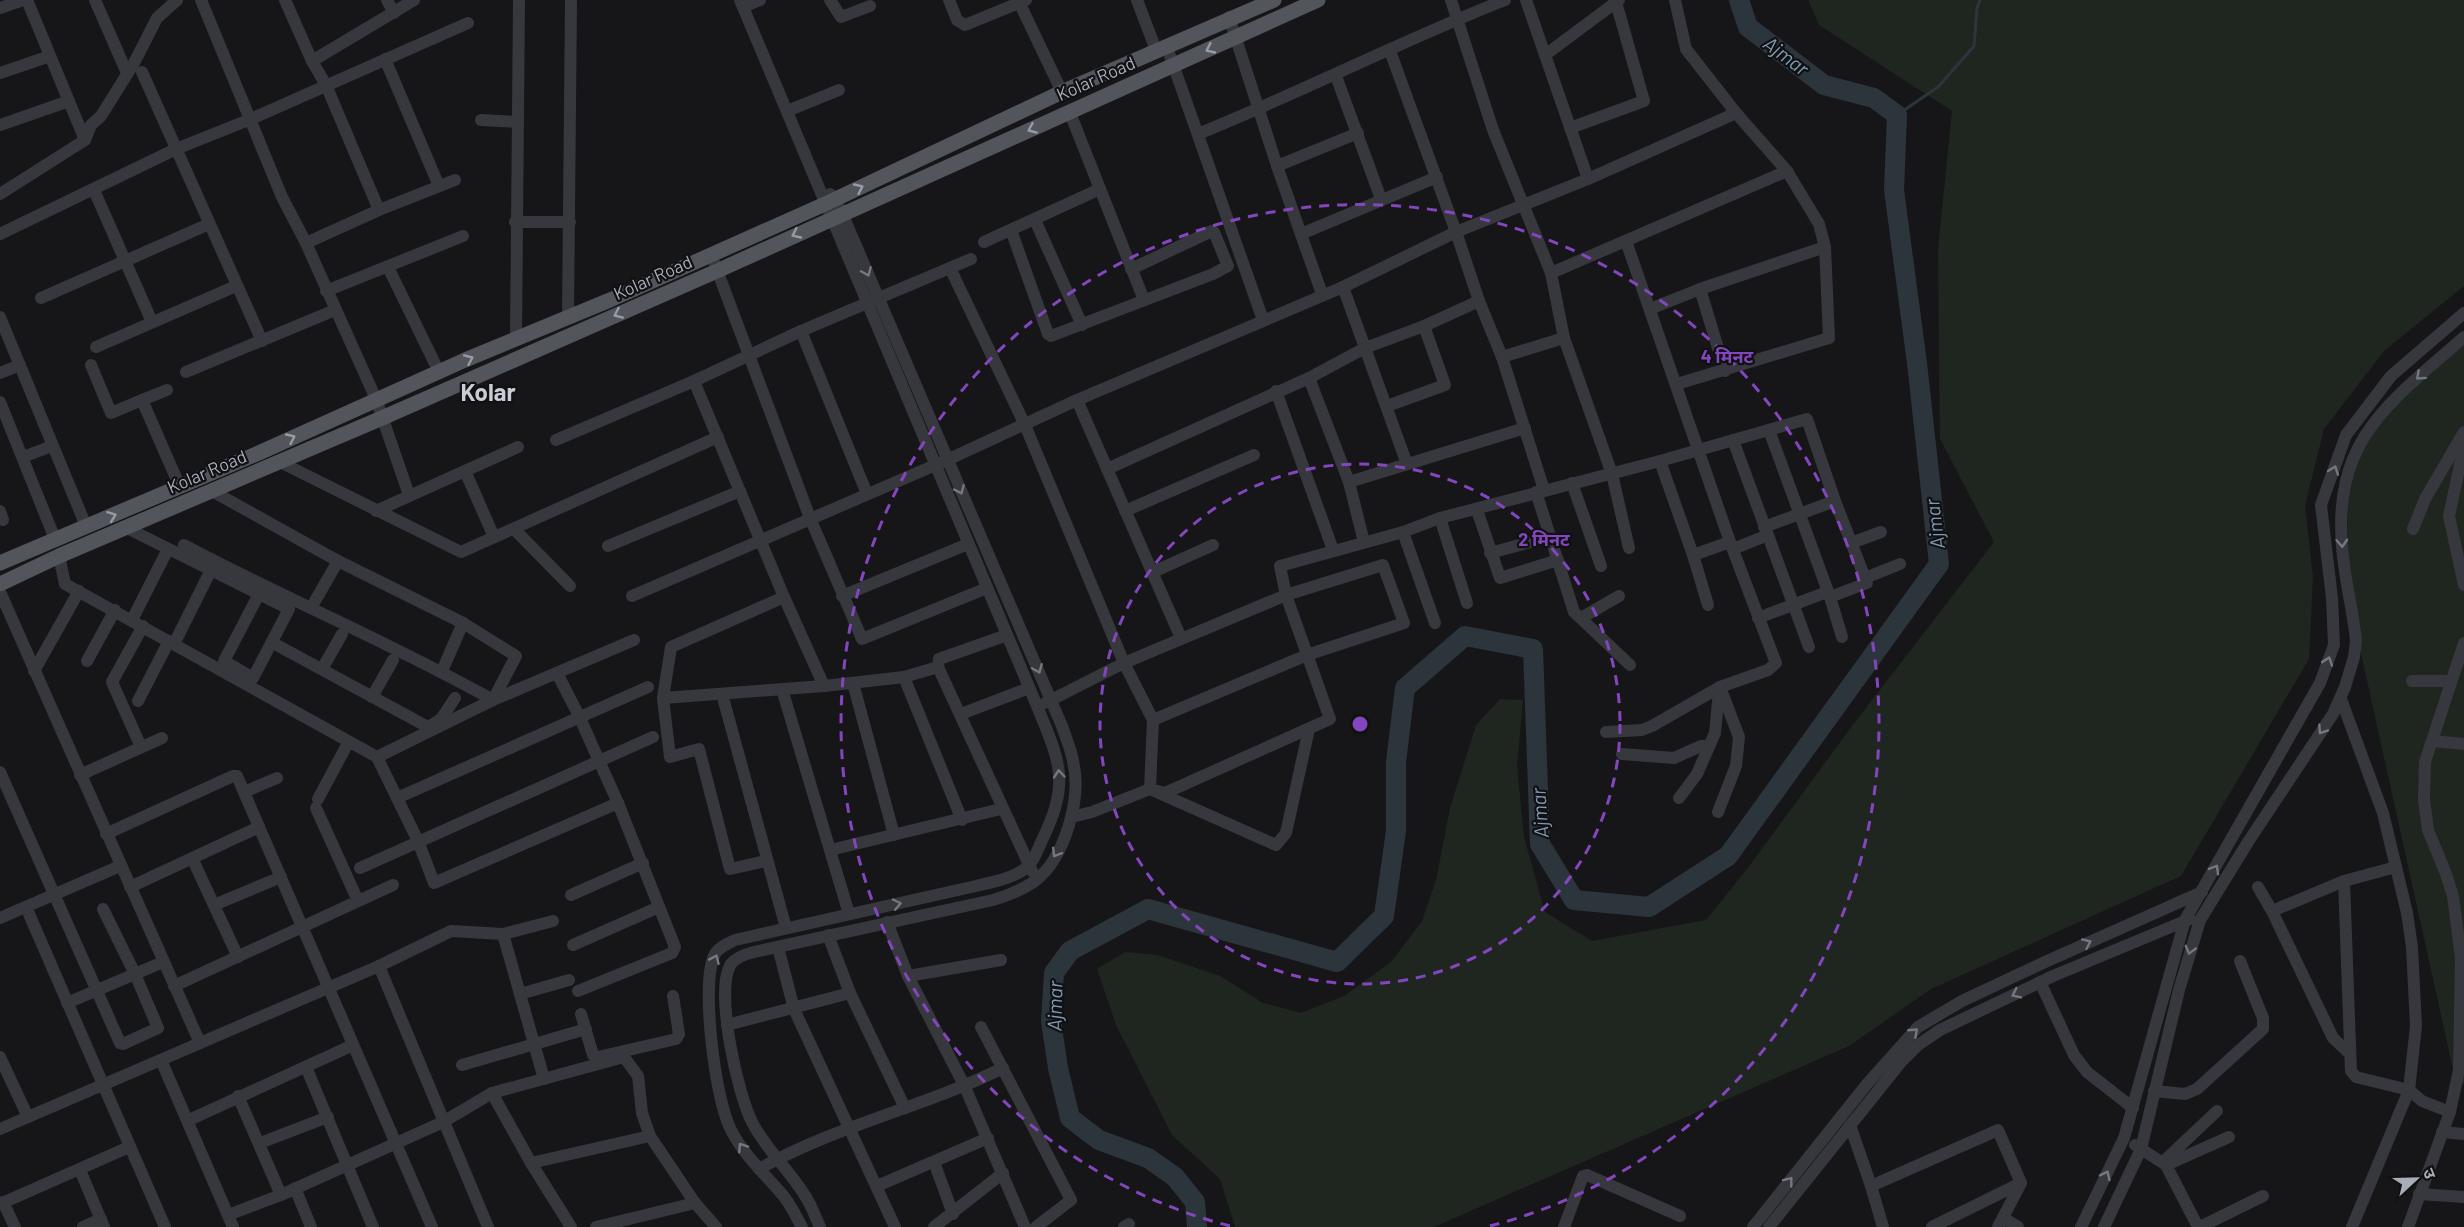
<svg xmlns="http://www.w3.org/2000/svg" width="2464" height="1227" viewBox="0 0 2464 1227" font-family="Barlow,'Noto Sans Devanagari',sans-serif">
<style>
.green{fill:#1e261f}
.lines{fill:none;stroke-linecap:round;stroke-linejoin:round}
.stream{stroke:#2c353c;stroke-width:3}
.river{stroke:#2c353c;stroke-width:20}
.minor{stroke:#37383d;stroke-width:12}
.major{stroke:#53555c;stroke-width:15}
.oneway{stroke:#979ba6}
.oneway2{stroke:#757881}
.ring{fill:none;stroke:#8446be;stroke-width:3;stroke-dasharray:10 8}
.labels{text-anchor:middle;stroke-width:4.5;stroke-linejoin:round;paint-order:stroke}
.street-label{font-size:18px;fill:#a8adb8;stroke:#111113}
.water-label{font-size:20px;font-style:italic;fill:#7f9bb3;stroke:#111113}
.district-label{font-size:24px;font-weight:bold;fill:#c9ccd4;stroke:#111113}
.centre{fill:#8446be;stroke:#111113;stroke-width:3}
.ring-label{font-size:18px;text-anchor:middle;font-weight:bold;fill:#8446be;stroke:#111113;stroke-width:4.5;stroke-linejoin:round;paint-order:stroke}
</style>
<rect width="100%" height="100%" fill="#161618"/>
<g class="green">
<polygon points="1808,0 2464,0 2464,286 2384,351 2324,429 2305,506 2313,577 2309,659 2181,876 1931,989 1849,1046 1434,1227 1235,1227 1220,1179 1172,1135 1116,1025 1097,969 1125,952 1158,955 1220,976 1263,1003 1301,1013 1344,996 1391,962 1422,921 1436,880 1450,808 1476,725 1500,699 1523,700 1517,765 1524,837 1545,912 1592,941 1706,920 1750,865 1852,726 1994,542 1940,439 1938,249 1952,111 1819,25"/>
<polygon points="2464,335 2464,1084 2456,1083 2347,590 2348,458 2417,374"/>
</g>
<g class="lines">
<polyline class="stream" points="1897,115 1938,87 1974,46 1977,8 1980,0"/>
<polyline class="river" points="1197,1227 1195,1202 1175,1177 1148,1158 1099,1140 1070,1118 1058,1068 1051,1021 1054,973 1070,951 1148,909 1337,962 1384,916 1396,831 1396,762 1405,688 1465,636 1533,649 1540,844 1574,900 1649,907 1728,856 1939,564 1917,363 1894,190 1897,115 1874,98 1824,85 1748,27 1739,0"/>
<g class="minor">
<polyline points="27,0 85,140"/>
<polyline points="95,0 127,73"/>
<polyline points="201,0 282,197 306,243 376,399 409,495"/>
<polyline points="285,0 312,61 326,85 379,210"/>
<polyline points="387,0 394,13"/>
<path d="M 740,0 L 1037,706 C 1059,760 1071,782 1043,838 C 1039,846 1035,860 1028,866 C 1016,878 992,882 976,886 L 735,940 C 727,944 717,948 714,956 C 701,986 715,1097 730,1128 C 742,1153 762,1171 780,1192 C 790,1202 795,1215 802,1227"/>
<polyline points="830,0 841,17 870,6"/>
<polyline points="949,0 957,20 965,25 1026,0"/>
<polyline points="1137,0 1156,50"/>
<polyline points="1451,0 1493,130 1551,273 1564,338 1612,474 1629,548"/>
<polyline points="1526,0 1588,179"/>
<polyline points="1675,0 1686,49 1736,113 1787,171 1819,224 1825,247 1829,338 1677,384"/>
<polyline points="1019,2 1062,92"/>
<polyline points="743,7 760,0"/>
<polyline points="0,8 23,0"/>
<polyline points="1229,17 1277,166 1322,294"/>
<polyline points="1167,47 1263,320"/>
<polyline points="1390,51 1456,232 1479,301 1502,357 1544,490"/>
<polyline points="1545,55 1619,0"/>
<polyline points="385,59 439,186"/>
<polyline points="312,61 414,0"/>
<polyline points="142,72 262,341"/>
<polyline points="0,73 50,56"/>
<polyline points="1336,76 1381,199"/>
<polyline points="787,111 839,90"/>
<polyline points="1070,113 1144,300"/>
<polyline points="481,120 518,122"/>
<polyline points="0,125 69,101"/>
<polyline points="1570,128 1644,101 1616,2"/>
<path d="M 1198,134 C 1302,92 1401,41 1505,0"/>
<polyline points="1277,166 1358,133"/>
<polyline points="94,190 152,322"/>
<polyline points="0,194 85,140 91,125 101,116 134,63 157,18 177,0"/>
<polyline points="1035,220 1082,325"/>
<polyline points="515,222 570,222"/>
<polyline points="1011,230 1048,334 1051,336 1213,274 1228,266 1214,232 1212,231 1131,269"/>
<polyline points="0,234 176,149 251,119 468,23"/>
<polyline points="1301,234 1437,177"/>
<polyline points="1626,241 1730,542 1776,663 1768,670 1720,687 1739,737 1736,766 1718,812"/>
<polyline points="984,242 1100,189"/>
<polyline points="306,243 379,210 455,180"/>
<polyline points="711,254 810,518 862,639 987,588"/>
<polyline points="388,267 439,372"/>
<polyline points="950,268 1025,425 1124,663 1153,720 1150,789 1165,793 1330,719 1286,595 1280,566 1403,532 1440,518 1660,461 1807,419 1835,501 1865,578 1900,564"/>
<polyline points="1551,273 1787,171"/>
<polyline points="1343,287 1407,464"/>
<polyline points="1700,289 1725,371"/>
<polyline points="326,291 463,236"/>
<polyline points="41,298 209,224"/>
<polyline points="1650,309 1700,289 1825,247"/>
<polyline points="0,317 86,526"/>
<polyline points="568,317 571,0"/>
<polyline points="801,331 867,494"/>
<polyline points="516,339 519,0"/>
<polyline points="96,347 236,286"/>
<polyline points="1502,357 1564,338"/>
<polyline points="91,365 111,413 142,400 180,487"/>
<polyline points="186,372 335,310"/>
<polyline points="0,373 20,365"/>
<polyline points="1309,378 1349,482 1364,542"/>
<polyline points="694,381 784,597 824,686"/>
<polyline points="1276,391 1333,550"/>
<polyline points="142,400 167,390"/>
<polyline points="1077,400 1181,638"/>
<polyline points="0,402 55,539"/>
<polyline points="1387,406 1445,385 1424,326"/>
<polyline points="1769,430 1830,597"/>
<polyline points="556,440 694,381 801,331 971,259"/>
<polyline points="1733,440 1809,647"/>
<polyline points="2464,446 2449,516 2464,585"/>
<polyline points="23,457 52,446"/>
<polyline points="1660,461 1693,555 1730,542"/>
<polyline points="280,462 461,552 718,437"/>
<polyline points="1107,469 1309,378 1365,348 1424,326 1479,301"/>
<polyline points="465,471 494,537"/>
<polyline points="1349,482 1525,428"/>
<polyline points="1572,483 1601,566"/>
<polyline points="1536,492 1574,612 1630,665"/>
<polyline points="1477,510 1500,578 1558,560"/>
<polyline points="0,511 3,520"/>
<polyline points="376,511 518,447"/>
<polyline points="1125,511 1254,455"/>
<polyline points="1440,518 1467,603"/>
<polyline points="1764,527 1835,501"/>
<polyline points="127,528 289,609 253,678 224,661 259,594"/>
<polyline points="514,529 570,586"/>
<polyline points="2413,529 2425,499 2464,432"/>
<polyline points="1403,532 1435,623"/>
<polyline points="1851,543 1881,532"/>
<path d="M 184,545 C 286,599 393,644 493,700 L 516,656 L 463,623 L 338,561 L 212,491"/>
<polyline points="608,546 740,491"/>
<polyline points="1733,549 1768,535"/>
<polyline points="1490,553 1549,537"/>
<polyline points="1693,555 1708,605"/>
<polyline points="59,556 65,584 377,757 418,841 434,883 618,803"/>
<polyline points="1153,572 1213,545"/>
<polyline points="0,592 200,1043"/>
<polyline points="632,596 947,460 1077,400 1343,287 1456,232 1588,179 1736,113"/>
<polyline points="842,596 968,544"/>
<polyline points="315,601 338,561"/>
<polyline points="1581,618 1619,596"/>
<polyline points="1758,618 1827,592"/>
<polyline points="132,620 168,549"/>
<polyline points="1007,635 939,659 938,667 1032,871"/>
<polyline points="1842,637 1830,597 1867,583 1865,578"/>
<polyline points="177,638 211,570"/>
<polyline points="273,643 428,727 441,719 455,698"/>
<polyline points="87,661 115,610"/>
<polyline points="322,669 342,634"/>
<polyline points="34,671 79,591"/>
<polyline points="442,671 463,623"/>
<polyline points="557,673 579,716 618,803 675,947 672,953 578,991"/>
<polyline points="904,677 962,820"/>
<polyline points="2412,681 2450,681"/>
<polyline points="853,683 894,835"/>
<polyline points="782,689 849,914"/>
<polyline points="722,694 786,928"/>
<polyline points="372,697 393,660"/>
<polyline points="663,698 824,686 904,677 938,667"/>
<polyline points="2341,699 2383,813 2407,913 2412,947 2416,1026 2409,1090 2352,1227"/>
<polyline points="138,701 169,641"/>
<polyline points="1045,703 1124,663 1286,595 1383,565 1404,623 1307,655 1153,720"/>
<polyline points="961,714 1029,688"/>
<polyline points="1606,732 1642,730 1652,726 1720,687"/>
<polyline points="2432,741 2464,744"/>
<polyline points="141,747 112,682 143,626"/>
<polyline points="1622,754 1674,758 1701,746 1709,746"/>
<polyline points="377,757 493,700 634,640"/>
<polyline points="0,772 120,1043 123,1044 158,1028 135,974 103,909"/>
<polyline points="80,775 162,738"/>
<polyline points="244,792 277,778"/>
<polyline points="397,798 648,687"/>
<polyline points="1679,798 1697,774 1715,733 1719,691"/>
<polyline points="318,799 348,743"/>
<polyline points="316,808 358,901"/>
<polyline points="1072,817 1092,812 1150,789 1276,845 1286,833 1309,729"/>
<polyline points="106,834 233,776 237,776 432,1227"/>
<polyline points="830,850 1001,809"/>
<polyline points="192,858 238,957"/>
<polyline points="766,861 730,869 699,749 670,757 663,698 671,647 784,597"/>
<polyline points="2396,867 2344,881 2351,1071 2356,1077 2409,1090 2422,1101 2450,1112"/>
<polyline points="360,868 653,737"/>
<polyline points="2344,881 2272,911 2333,1038 2350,1054"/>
<polyline points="130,887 259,827"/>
<polyline points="2258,887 2272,911"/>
<polyline points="571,895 643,863"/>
<polyline points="214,905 281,877"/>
<polyline points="26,907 165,1227"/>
<polyline points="0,918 120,866"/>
<polyline points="887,922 908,976 965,1087 1025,1227"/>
<polyline points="503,934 544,1079"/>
<polyline points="828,935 850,993 905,1108"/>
<polyline points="573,945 659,907"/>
<polyline points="778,947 794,1009 895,1227"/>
<polyline points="379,966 488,1227"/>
<polyline points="908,976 1001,960"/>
<polyline points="2040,982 2074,1055 2087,1072 2133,1108"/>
<polyline points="174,986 393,885"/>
<polyline points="520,994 569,980"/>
<polyline points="67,1003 163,962"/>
<polyline points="581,1014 593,1055 598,1057 676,1039 679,1034 673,996"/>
<polyline points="727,1025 850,993"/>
<polyline points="981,1027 1071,1200 1036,1227"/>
<polyline points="0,1057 28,1117"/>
<polyline points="161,1060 233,1227"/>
<polyline points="462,1065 586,1029"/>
<polyline points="306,1067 373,1227"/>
<polyline points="2154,1091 2185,1094 2197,1089 2263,1029 2263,1018 2240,961"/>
<polyline points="492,1093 531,1163 571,1227"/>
<polyline points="238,1096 281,1195"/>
<polyline points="189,1120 353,1045"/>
<polyline points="1850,1125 1871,1186"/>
<polyline points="0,1129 379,966 451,931 503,934 553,921"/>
<polyline points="2442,1132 2464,1134"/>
<polyline points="260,1143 328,1117"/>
<polyline points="2135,1145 2166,1165 2198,1227"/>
<polyline points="934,1162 953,1214"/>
<polyline points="2163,1162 2217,1111"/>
<polyline points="531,1163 650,1136"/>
<polyline points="2166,1165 2229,1137"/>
<path d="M 759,1169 C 835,1126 924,1107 1003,1068"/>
<polyline points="80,1170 104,1227"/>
<polyline points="877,1186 988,1138"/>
<polyline points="295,1188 311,1227"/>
<polyline points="2419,1194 2464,1197"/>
<polyline points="3,1202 15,1227"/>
<polyline points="0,1204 129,1147"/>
<polyline points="228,1215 281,1195 443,1122 492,1093 624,1057 638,1076 642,1113 650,1136 695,1203 716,1227"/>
<polyline points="2003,1218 2018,1227"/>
<polyline points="83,1227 101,1219"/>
<polyline points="596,1227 695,1203"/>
<path d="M 820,1227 C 815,1216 811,1204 804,1194 C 788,1169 767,1150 753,1124 C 738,1097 714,990 731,964 C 736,957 746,954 754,952 L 993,900 C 1007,896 1022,890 1035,881 C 1065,858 1082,798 1073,761 C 1071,749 1066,738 1062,726 L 842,213 L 835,199 L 830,194"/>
<polyline points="934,1227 1003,1173"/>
<polyline points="1124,1227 1129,1224"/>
<polyline points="1564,1227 1583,1176 1587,1175 1680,1216"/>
<polyline points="1753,1227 1867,1084 1918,1027 1962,1001 2045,962 2202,892"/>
<polyline points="1769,1227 1901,1062 1918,1045 1940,1030 2053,976 2190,919"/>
<polyline points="1883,1227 1871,1186 1998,1130 2021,1183 1998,1227"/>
<polyline points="1932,1227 2021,1183"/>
<polyline points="2081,1227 2124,1138 2185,920 2320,683 2334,645 2332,598 2321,505 2346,435 2391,376 2464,313"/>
<path d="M 2104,1227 L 2141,1149 L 2179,990 L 2200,920 L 2248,842 L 2333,714 L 2345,687 L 2354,657 L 2356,641 C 2353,609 2344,578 2342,546 C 2333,437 2392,401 2464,337"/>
<polyline points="2200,1227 2263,1196"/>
<polyline points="2408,1227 2450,1112 2459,1070 2461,958 2453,896 2446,874 2428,830 2424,800 2425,762 2464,643"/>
</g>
<g class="major">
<polyline points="0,563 261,452 465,360 610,300 825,204 1062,92 1274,0"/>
<polyline points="0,584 59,556 382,418 717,271 1318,0"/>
</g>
</g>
<defs><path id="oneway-chevron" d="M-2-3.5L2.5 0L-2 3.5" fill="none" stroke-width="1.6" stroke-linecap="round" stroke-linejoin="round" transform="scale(1.5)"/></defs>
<g class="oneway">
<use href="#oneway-chevron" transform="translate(1210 49) rotate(155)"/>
<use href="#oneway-chevron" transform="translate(1032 129) rotate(156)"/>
<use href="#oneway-chevron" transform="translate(859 188) rotate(-25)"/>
<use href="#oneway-chevron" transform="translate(796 234) rotate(155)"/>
<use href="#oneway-chevron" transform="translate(618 314) rotate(156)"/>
<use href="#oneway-chevron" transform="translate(469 359) rotate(-24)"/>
<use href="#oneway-chevron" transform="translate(291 438) rotate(-25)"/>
<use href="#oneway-chevron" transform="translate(112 516) rotate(-21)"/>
</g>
<g class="oneway2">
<use href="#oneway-chevron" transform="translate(867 272) rotate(67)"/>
<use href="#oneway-chevron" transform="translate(2420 376) rotate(138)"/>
<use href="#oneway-chevron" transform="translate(2334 470) rotate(-70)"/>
<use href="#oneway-chevron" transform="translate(960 490) rotate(66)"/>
<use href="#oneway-chevron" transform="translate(2342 543) rotate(87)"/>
<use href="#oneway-chevron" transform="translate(2328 661) rotate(-71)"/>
<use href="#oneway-chevron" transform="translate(1038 669) rotate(67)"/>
<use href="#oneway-chevron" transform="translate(2322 730) rotate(124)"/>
<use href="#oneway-chevron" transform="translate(1059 774) rotate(-95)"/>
<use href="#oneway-chevron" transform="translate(1056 853) rotate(122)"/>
<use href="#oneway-chevron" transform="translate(2215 869) rotate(-60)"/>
<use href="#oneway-chevron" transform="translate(897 904) rotate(-12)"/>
<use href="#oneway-chevron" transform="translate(2087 943) rotate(-24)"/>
<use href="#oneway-chevron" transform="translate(2190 950) rotate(105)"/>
<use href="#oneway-chevron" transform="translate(715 959) rotate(-66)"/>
<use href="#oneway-chevron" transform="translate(2016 994) rotate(154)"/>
<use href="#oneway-chevron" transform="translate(1914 1032) rotate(-43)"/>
<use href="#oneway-chevron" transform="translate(742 1147) rotate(-123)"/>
<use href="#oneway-chevron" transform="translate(2106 1175) rotate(-64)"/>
<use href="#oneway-chevron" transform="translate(1789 1181) rotate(-52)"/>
</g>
<g class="ring">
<circle cx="1360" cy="724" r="260"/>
<path d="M1230 1226A519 519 0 1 1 1490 1226"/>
</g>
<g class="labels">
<g class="street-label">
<text transform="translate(1096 79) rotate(-24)" y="6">Kolar Road</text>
<text transform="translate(653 278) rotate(-24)" y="6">Kolar Road</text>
<text transform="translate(207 472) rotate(-23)" y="6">Kolar Road</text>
</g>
<g class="water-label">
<text transform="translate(1786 56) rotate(37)" y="7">Ajmar</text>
<text transform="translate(1935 524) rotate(-97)" y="7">Ajmar</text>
<text transform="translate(1540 813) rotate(-94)" y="7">Ajmar</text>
<text transform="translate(1055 1006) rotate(-89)" y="7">Ajmar</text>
</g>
<g class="district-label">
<text x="488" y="401">Kolar</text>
</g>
</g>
<circle cx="1360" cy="724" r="9" class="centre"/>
<g class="ring-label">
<text x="1727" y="363">4 मिनट</text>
<text x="1544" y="546">2 मिनट</text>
</g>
<g transform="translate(2416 1179) rotate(68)" stroke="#111113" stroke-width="4.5" paint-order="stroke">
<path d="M0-4.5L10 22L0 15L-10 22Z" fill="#a8adb8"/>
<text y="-9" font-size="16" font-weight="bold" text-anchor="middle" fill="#a8adb8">उ</text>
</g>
</svg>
